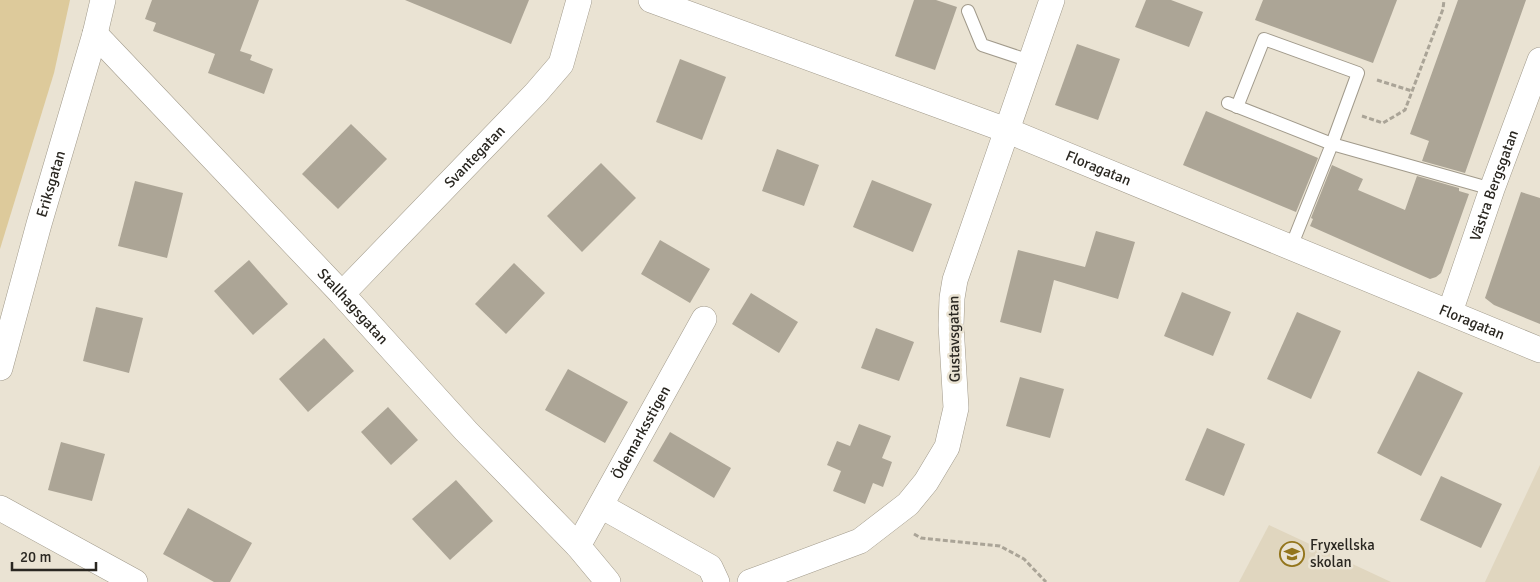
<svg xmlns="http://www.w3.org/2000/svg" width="1540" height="582" viewBox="0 0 1540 582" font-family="Signika,sans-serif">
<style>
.built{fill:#e0d6bf}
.green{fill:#ddca9b}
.building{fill:#aca596}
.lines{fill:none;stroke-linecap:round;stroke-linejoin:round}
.lane-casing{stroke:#a19a8b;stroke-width:14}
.street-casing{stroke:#a19a8b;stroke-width:26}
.path{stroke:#aaa497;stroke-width:3;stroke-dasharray:5 2.5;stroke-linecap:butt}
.lane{stroke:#fff;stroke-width:12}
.street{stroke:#fff;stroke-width:25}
.labels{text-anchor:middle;stroke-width:5;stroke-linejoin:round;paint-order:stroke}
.street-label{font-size:15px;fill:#2a2721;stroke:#eae3d3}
.poi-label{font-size:15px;fill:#2a2721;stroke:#eae3d3;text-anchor:start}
</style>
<rect width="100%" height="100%" fill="#eae3d3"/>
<g class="built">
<polygon points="1540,465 1540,582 1485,582"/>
<polygon points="1269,525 1391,582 1239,582"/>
</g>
<polygon class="green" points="0,0 70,0 54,73 0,249"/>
<g class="building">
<polygon points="152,0 259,0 240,51 252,55 250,60 273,69 264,94 208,73 215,54 153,31 156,23 145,19"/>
<polygon points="405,0 529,0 511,44"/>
<polygon points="914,0 936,0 957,7 935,70 895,56"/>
<polygon points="1146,0 1171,0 1203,12 1189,47 1135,27"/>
<polygon points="1263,0 1397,0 1373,63 1255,20"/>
<polygon points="1458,0 1526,0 1465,173 1422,161 1429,141 1410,134"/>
<polygon points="1077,44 1120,59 1098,120 1055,105"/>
<polygon points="680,59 726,77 702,140 656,122"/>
<polygon points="1206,111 1318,158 1296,212 1183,165"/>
<polygon points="351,124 387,159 338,209 302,174"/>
<polygon points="777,149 819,165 804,206 762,191"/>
<polygon points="601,163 636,198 582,252 547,216"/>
<polygon points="1332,165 1363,179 1358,190 1405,210 1417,176 1459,188 1459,191 1469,194 1441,273 1436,277 1430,279 1310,226 1313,219 1311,218"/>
<polygon points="872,180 932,204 913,252 853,227"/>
<polygon points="135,181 183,193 167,258 118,246"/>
<polygon points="1521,192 1540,198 1540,324 1494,305 1485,298"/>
<polygon points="1096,231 1135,242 1118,299 1054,280 1041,333 1000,322 1018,250 1085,267"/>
<polygon points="660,240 710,269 690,303 641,274"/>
<polygon points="249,260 288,304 253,335 214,291"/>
<polygon points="514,263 545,293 506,334 475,304"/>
<polygon points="1182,292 1231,312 1213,356 1164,336"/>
<polygon points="751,293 798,322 779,353 732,324"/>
<polygon points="96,307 143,318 129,373 83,361"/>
<polygon points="1297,312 1341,331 1311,399 1267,379"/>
<polygon points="876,328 914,342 899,381 861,368"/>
<polygon points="324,338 354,371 308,412 279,379"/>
<polygon points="568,369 628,402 605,443 545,410"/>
<polygon points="1418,371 1463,393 1421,476 1377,453"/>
<polygon points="1020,377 1064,389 1050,438 1006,426"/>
<polygon points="388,407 418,440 391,465 361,432"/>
<polygon points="859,424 891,436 882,458 892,462 883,487 873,483 865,504 833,491 841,471 827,465 837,441 850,446"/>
<polygon points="1207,428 1245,444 1224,496 1185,480"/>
<polygon points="670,432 731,468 714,498 653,461"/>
<polygon points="61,442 105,454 92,501 48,490"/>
<polygon points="1441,476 1502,504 1481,548 1420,520"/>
<polygon points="456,480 493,521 450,560 412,519"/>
<polygon points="188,508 252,543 230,582 214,582 163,554"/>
</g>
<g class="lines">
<defs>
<g id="lane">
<polyline points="968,11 982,45 1030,61"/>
<polyline points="1228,103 1332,144 1291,247"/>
<polyline points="1237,107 1264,39 1358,73 1332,144 1492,189"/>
</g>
<g id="street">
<path id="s1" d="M 651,0 L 1006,130 L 1540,350"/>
<path id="s2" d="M 95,34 L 342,294 L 466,431 L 578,546 L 608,582"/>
<path id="s3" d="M 342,294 L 536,93 L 561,64 L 579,0"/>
<path id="s4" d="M 1450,312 L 1492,189 L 1540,60"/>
<path id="s5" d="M 0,368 L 39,224 L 95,34 L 103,0"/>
<polyline points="601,506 710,567 717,582"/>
<polyline points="0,508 135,582"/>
<path id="s6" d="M 578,546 L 704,319"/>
<polyline points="750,582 860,541 908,504 926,482 947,447 956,408 951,325 952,298 955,280 1052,0"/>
</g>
</defs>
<use href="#lane" class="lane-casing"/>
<use href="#street" class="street-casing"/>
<g class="path">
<polyline points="1377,80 1412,91"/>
<polyline points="1362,116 1383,123 1405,110 1443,9 1444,0"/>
<polyline points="914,534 921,538 1000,546 1024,559 1046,582"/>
</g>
<use href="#lane" class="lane"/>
<use href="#street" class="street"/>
</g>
<defs>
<symbol id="school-ring" viewBox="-11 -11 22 22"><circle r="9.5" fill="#eae3d3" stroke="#93751c" stroke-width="1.5"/><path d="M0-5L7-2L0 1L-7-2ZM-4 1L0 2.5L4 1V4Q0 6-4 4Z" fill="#93751c"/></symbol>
</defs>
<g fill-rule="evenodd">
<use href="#school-ring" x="1278" y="540" width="28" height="28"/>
</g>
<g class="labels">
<g class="street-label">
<text dy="5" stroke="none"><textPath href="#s3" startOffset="191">Svantegatan</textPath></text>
<text dy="5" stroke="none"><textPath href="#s1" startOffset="478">Floragatan</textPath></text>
<text dy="5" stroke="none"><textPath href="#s5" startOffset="191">Eriksgatan</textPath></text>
<text dy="5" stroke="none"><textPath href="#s4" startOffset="134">Västra Bergsgatan</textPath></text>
<text dy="5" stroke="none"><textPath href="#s2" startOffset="375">Stallhagsgatan</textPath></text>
<text dy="5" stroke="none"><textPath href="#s1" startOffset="882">Floragatan</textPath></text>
<text transform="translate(954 339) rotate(-91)" y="5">Gustavsgatan</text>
<text dy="5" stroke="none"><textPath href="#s6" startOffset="130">Ödemarksstigen</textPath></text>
</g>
<g class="poi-label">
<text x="1310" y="550">Fryxellska<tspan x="1310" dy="17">skolan</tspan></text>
</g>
</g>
<path d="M12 562v8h84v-8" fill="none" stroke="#2a2721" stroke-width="2.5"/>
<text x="20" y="562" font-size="15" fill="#2a2721" stroke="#eae3d3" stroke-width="4" paint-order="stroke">20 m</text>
</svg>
